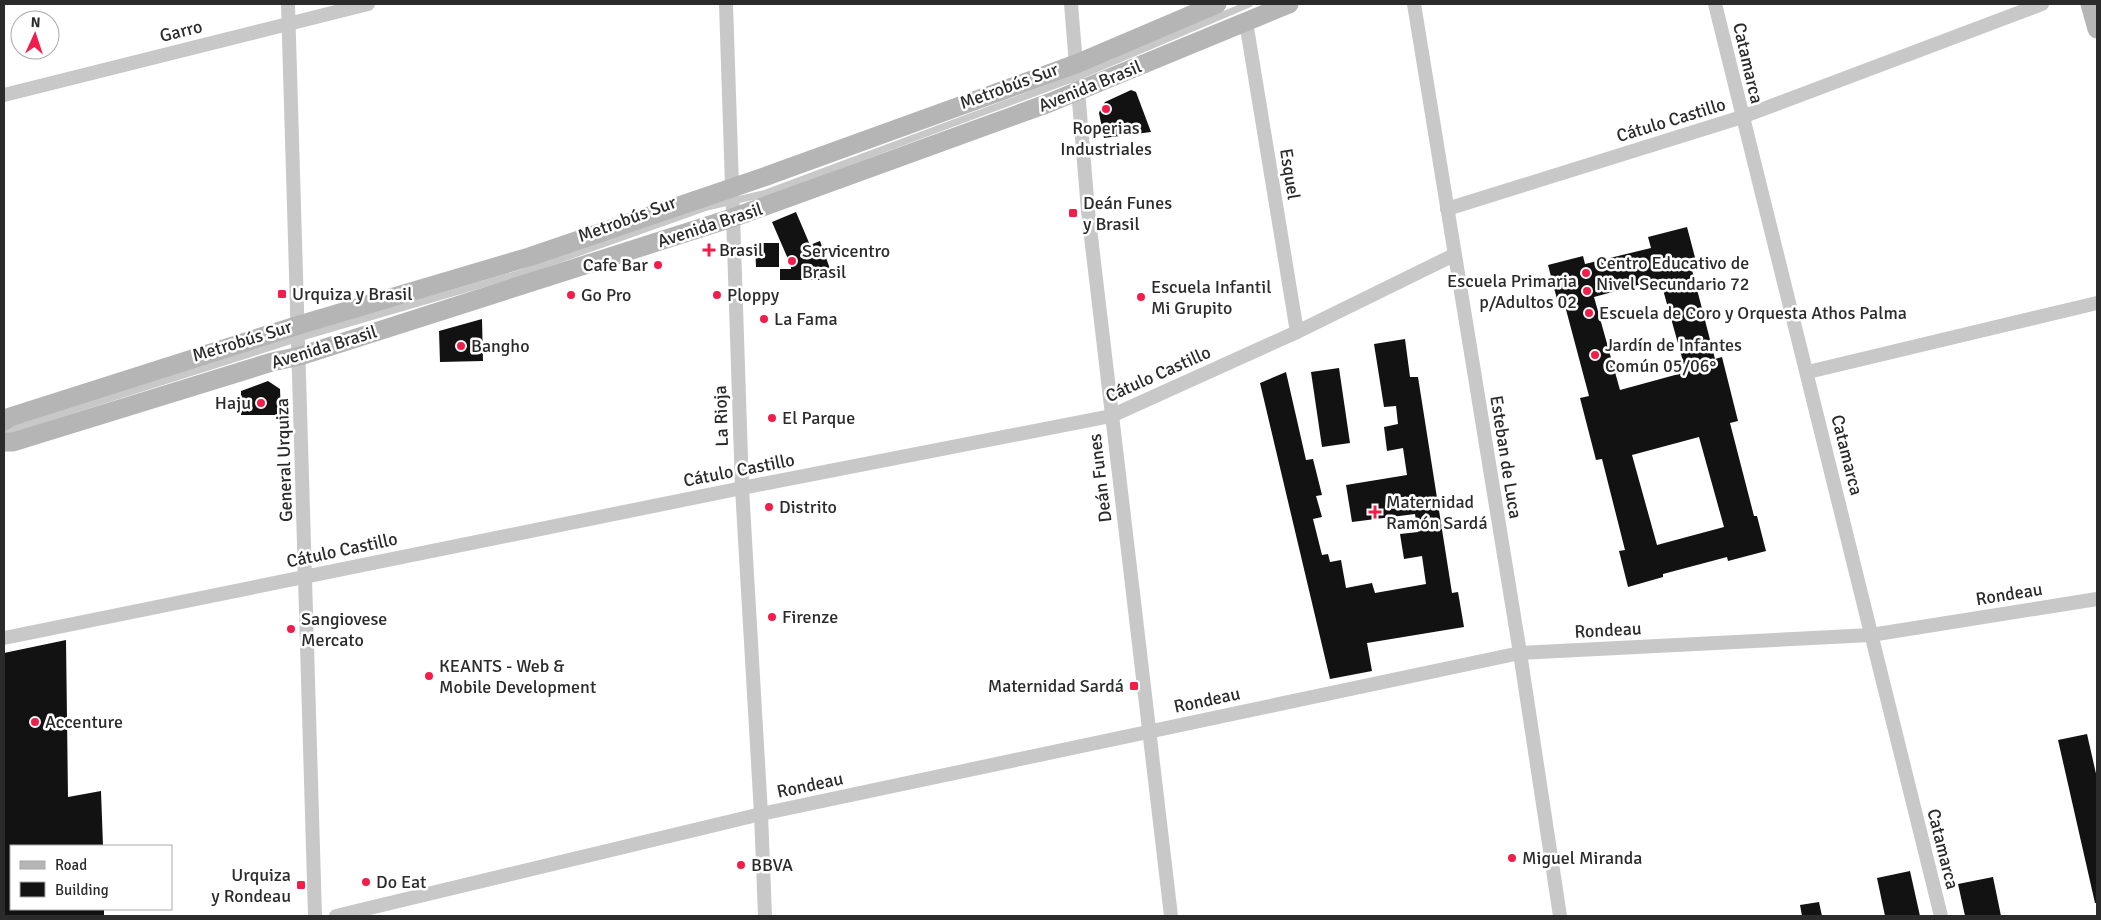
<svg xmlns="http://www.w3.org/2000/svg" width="2101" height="920" viewBox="0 0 2101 920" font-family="Signika,sans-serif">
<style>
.building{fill:#121212;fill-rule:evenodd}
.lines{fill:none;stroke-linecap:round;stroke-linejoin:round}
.lane{stroke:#c8c8c8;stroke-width:7}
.street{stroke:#c8c8c8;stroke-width:14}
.secondary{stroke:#b5b5b5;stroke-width:19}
.poi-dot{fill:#f31d4b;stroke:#fff;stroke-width:2}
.labels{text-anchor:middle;stroke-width:5;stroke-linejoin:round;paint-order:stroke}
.street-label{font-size:18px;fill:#2b2b2b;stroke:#fff}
.poi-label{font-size:18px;fill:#2b2b2b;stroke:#fff;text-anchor:start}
</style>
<rect width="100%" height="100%" fill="#fff"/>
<g class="building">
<polygon points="1131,90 1136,92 1151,132 1104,138 1099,113 1101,108 1105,102"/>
<polygon points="796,212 810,245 820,241 834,280 780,280 780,269 791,269 790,258 788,259 772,222"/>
<path d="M 1687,227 L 1697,265 L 1691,266 L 1715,359 L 1722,357 L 1738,421 L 1730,423 L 1754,516 L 1757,516 L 1766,551 L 1728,561 L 1727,557 L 1663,574 L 1663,577 L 1628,587 L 1619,551 L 1625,550 L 1602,459 L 1596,460 L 1580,398 L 1589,396 L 1564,302 L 1558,303 L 1548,265 L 1583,256 L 1585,264 L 1651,248 L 1648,237 ZM 1660,279 L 1686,372 L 1620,390 L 1594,297 ZM 1699,437 L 1724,527 L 1657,545 L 1632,455 Z"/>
<polygon points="755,243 779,243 779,267 756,267"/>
<polygon points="482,319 483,361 440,362 439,331"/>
<polygon points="1405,339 1410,377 1418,377 1452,593 1458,592 1464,627 1367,643 1372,671 1330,679 1260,383 1286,372 1306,460 1313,459 1322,495 1316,496 1322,517 1313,519 1322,555 1328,554 1330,562 1341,560 1346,588 1372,583 1375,593 1426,584 1422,556 1404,559 1400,534 1418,532 1415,514 1352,522 1346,485 1407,475 1403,448 1387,451 1384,427 1398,424 1396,406 1384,407 1374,344"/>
<polygon points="1339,368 1350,443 1322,447 1311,372"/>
<polygon points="268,381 280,389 281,415 241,415 241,391"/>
<polygon points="66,640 68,797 101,791 103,846 11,846 11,909 104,909 104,916 4,916 4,653"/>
<polygon points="2087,734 2097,778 2097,903 2095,903 2058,740"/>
<polygon points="1910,871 1920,916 1885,916 1877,878"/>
<polygon points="1993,877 2001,916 1965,916 1958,884"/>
<polygon points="1819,902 1822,916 1802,916 1800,905"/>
</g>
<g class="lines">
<polyline class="lane" points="4,432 299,338 521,273 707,207 763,194 1077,77 1249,4"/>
<g class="street">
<polyline points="288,4 315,916"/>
<polyline points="726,4 742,488 761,814 765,916"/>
<polyline points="1071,4 1088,211 1171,916"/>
<polyline points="1414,4 1520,653 1560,916"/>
<polyline points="1715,4 1941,916"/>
<polyline points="1246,22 1297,332"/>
<polyline points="4,95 368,4"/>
<polyline points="1447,209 1742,117 2042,4"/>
<polyline points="1808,372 2097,303"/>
<polyline points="4,638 742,488 1111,416 1297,332 1454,255"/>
<polyline points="336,916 761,814 1520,653 1871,635 2097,599"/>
</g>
<g class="secondary">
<polyline points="2090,4 2097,29"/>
<polyline points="4,421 10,417 299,325 529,257 764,177 1076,64 1217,4"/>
<polyline points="4,442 13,442 272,362 300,356 732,218 1049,103 1289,4"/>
</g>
</g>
<g class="poi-dot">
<circle cx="1106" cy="109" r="5"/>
<rect x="1068" y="208" width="10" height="10" rx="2.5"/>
<path d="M706.5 242.5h5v5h5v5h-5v5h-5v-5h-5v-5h5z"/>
<circle cx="792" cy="261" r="5"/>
<circle cx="658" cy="265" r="5"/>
<circle cx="1586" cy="273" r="5"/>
<circle cx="1587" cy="291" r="5"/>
<rect x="277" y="289" width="10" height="10" rx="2.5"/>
<circle cx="571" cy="295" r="5"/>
<circle cx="717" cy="295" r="5"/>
<circle cx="1141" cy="297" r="5"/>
<circle cx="1589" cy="313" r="5"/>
<circle cx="764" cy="319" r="5"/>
<circle cx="461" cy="346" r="5"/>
<circle cx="1595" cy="355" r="5"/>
<circle cx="261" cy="403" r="5"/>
<circle cx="772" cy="418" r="5"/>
<circle cx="769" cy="507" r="5"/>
<path d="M1372.5 504.5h5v5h5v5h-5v5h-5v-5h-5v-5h5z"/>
<circle cx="772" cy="617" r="5"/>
<circle cx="291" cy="629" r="5"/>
<circle cx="429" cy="676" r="5"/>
<rect x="1129" y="681" width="10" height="10" rx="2.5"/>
<circle cx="35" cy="722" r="5"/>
<circle cx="1512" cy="858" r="5"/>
<circle cx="741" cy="865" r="5"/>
<circle cx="366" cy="882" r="5"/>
<rect x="296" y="880" width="10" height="10" rx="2.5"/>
</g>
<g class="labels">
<g class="street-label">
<text transform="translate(181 31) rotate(-14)" y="6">Garro</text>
<text transform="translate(1748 63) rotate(77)" y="6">Catamarca</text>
<text transform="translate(1009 86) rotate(-20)" y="6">Metrobús Sur</text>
<text transform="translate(1090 86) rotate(-22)" y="6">Avenida Brasil</text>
<text transform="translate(1671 120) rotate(-17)" y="6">Cátulo Castillo</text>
<text transform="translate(1290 174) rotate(81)" y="6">Esquel</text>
<text transform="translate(627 219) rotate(-20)" y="6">Metrobús Sur</text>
<text transform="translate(710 225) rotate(-18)" y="6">Avenida Brasil</text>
<text transform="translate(242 341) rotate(-17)" y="6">Metrobús Sur</text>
<text transform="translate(324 347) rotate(-17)" y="6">Avenida Brasil</text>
<text transform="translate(1158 374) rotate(-24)" y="6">Cátulo Castillo</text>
<text transform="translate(721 416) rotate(-92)" y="6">La Rioja</text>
<text transform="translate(1847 455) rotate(76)" y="6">Catamarca</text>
<text transform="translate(1506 457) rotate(81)" y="6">Esteban de Luca</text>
<text transform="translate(284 460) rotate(-92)" y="6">General Urquiza</text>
<text transform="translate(739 470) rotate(-11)" y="6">Cátulo Castillo</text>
<text transform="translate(1100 478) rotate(-97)" y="6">Deán Funes</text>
<text transform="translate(342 550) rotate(-12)" y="6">Cátulo Castillo</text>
<text transform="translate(2009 594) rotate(-9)" y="6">Rondeau</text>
<text transform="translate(1608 630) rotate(-3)" y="6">Rondeau</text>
<text transform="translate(1207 700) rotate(-12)" y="6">Rondeau</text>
<text transform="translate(810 785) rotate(-12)" y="6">Rondeau</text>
<text transform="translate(1943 849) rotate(76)" y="6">Catamarca</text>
</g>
<g class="poi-label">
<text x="1106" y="134" text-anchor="middle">Roperias<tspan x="1106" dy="21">Industriales</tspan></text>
<text x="1083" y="209">Deán Funes<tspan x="1083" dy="21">y Brasil</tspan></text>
<text x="719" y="256">Brasil</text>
<text x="802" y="257">Servicentro<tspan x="802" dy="21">Brasil</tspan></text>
<text x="1596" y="269">Centro Educativo de<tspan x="1596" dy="21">Nivel Secundario 72</tspan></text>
<text x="648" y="271" text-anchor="end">Cafe Bar</text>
<text x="1577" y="287" text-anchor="end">Escuela Primaria<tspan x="1577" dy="21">p/Adultos 02</tspan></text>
<text x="1151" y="293">Escuela Infantil<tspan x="1151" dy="21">Mi Grupito</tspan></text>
<text x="292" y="300">Urquiza y Brasil</text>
<text x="581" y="301">Go Pro</text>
<text x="727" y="301">Ploppy</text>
<text x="1599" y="319">Escuela de Coro y Orquesta Athos Palma</text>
<text x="774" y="325">La Fama</text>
<text x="1605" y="351">Jardín de Infantes<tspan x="1605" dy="21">Común 05/06°</tspan></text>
<text x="471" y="352">Bangho</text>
<text x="251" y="409" text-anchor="end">Haju</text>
<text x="782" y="424">El Parque</text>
<text x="1386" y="508">Maternidad<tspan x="1386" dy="21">Ramón Sardá</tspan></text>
<text x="779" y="513">Distrito</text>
<text x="782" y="623">Firenze</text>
<text x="301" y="625">Sangiovese<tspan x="301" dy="21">Mercato</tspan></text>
<text x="439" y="672">KEANTS - Web &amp;<tspan x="439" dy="21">Mobile Development</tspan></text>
<text x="1124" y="692" text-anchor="end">Maternidad Sardá</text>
<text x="45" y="728">Accenture</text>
<text x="1522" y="864">Miguel Miranda</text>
<text x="751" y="871">BBVA</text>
<text x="291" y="881" text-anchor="end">Urquiza<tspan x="291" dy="21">y Rondeau</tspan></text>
<text x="376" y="888">Do Eat</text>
</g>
</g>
<rect width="2101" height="920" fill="none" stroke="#2b2b2b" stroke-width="10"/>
<rect x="10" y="845" width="162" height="65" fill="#ffffff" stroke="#aaaaaa"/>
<rect x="20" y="861" width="25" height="8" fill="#b5b5b5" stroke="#aaaaaa"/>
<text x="55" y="870" font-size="15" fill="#2b2b2b">Road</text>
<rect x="20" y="882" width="25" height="15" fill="#121212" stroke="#aaaaaa"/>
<text x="55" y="895" font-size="15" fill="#2b2b2b">Building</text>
<g transform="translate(35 35) rotate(3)"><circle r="24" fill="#ffffff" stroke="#aaaaaa"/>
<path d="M0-4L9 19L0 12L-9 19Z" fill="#f31d4b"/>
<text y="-8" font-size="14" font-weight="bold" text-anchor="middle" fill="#2b2b2b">N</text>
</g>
</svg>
